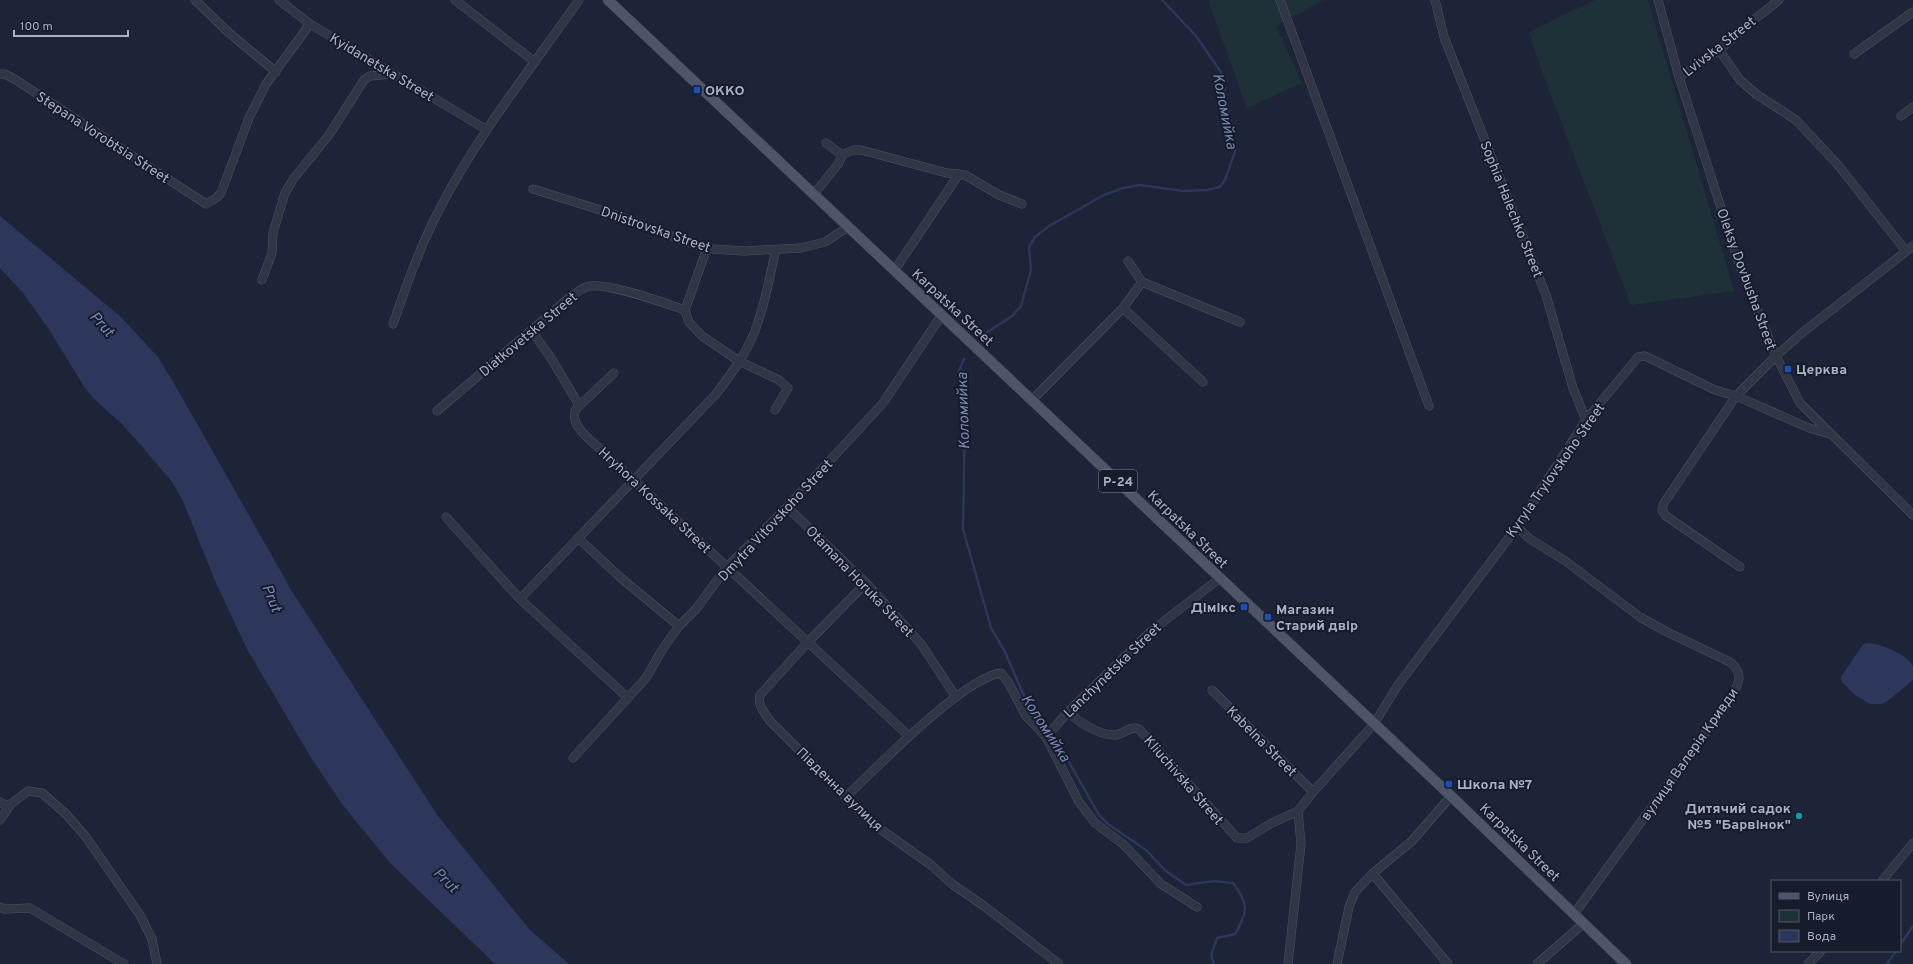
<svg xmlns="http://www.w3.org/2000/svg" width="1913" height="964" viewBox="0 0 1913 964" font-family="Overpass,sans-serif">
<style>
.green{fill:#1f3138}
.water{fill:#2c375b}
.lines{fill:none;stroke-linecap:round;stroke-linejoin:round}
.stream{stroke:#2c375b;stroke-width:2.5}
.minor-casing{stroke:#4e5366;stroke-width:9}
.major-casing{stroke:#3a3f51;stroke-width:11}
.minor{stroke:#313647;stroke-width:8}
.major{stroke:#4e5568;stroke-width:10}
.transit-dot{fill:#1a4fb4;stroke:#161c2b;stroke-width:1.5}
.culture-dot{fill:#0f9aa8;stroke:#161c2b;stroke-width:1.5}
.labels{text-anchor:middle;stroke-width:4;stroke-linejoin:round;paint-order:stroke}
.shield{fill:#161c2b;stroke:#7e8497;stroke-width:1}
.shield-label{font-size:13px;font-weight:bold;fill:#aab0c5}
.street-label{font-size:14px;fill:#aab0c5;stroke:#161c2b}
.poi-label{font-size:14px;font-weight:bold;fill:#aab0c5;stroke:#161c2b;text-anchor:start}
.water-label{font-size:15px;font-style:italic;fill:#7787b4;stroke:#161c2b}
</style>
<rect width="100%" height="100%" fill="#1d2437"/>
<g class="green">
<polygon points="1208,0 1324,0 1276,26 1302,83 1247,108"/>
<polygon points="1595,0 1648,0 1734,291 1631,305 1541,69 1529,32"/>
</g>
<g class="water">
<polygon points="0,216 121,317 158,357 175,385 293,593 438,816 529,929 569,964 495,964 390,863 342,804 310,756 247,649 216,583 182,499 172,482 139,443 121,423 94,399 85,388 48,328 23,293 0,268"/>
<path d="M 1869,643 C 1881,644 1909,655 1913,667 C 1913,671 1913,676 1913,680 L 1889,700 L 1882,704 L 1870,704 L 1855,695 L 1842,682 L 1841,677 L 1863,644 Z"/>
</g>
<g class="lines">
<g class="stream">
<polyline points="986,333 1012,316 1021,306 1031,270 1029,247 1035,237 1049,226 1104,195 1123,188 1140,185 1183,191 1207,190 1220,187 1225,180 1235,152 1229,112 1221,72 1196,36 1162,0"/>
<path d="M 964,359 L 958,373 L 965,409 L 963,529 L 991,628 L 1004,650 L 1026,700 L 1041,725 L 1056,739 L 1099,815 L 1108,824 L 1146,850 L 1166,871 L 1186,885 L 1214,881 L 1233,883 C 1249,904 1248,912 1235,934 L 1217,938 L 1211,955 L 1214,964"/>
<polyline points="1900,945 1913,926"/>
<polyline points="1887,964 1896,951"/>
</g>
<defs>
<g id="minor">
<polyline points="195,0 228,32 276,72"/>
<polyline points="279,0 310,24 487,130"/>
<polyline points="455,0 535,62"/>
<polyline points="1280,0 1429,406"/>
<polyline points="1435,0 1444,37 1546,295 1573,388 1586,420"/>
<polyline points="1658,0 1679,77 1739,264 1776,356 1800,403 1913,515"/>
<polyline points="1719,50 1740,80 1756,94 1796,120 1838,165 1906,251"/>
<polyline points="1854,54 1913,12"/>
<polyline points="0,74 5,74 16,80 206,204 216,198 221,193 249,118 266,84 310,24"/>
<polyline points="1679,77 1719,50 1751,22 1779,0"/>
<polyline points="1901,116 1913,107"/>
<polyline points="826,143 842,155 853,150 861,150 947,173 965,175 999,195 1022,204"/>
<polyline points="533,189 613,214 690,243 712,249 744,251 801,248 825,242 848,227"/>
<polyline points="814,194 839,163 842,155"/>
<polyline points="1128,261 1142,282 1240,322"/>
<polyline points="894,271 959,174"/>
<polyline points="262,280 272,253 273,233 285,193 294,178 329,135 364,80 370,76 393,74"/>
<polyline points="1123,308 1203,382"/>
<polyline points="685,310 707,248"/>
<path d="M 393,324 C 406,287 419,249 437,214 C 475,138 530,70 579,0"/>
<polyline points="531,330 551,358 579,405"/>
<path d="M 614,373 L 576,409 C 568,425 592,441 602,451 L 909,736"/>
<polyline points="1032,400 1123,308 1142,282"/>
<path d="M 437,411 L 569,298 C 575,294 582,287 590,286 C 610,283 664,303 685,310 L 689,322 L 702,336 L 739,361 L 779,380 L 788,388 L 775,410"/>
<polyline points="787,507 866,583 921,644 956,697"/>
<polyline points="446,517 520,599 628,698"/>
<path d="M 1517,527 L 1530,539 L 1564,560 L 1640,617 L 1667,632 L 1730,662 C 1744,673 1739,683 1732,697 L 1574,914"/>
<polyline points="578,538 621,578 679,626"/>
<polyline points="1740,567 1666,516 1662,510 1664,503 1736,396 1809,428 1830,434"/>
<path d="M 866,583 L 808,642 L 760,695 C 757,705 765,713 770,721 L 873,824 L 931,865 L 952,884 L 984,906 L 1059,964"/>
<path d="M 520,599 L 716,394 C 732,373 750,349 758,322 C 766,299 770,274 776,250"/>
<polyline points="1212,690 1313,792"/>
<path d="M 1068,712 C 1079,722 1099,736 1116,735 C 1124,734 1130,725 1139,729 L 1237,838 L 1247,838 L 1270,824 L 1298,811"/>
<polyline points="1046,737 1068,712 1150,632 1220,578"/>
<polyline points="573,758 646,678 662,650 679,626 696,609 727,567 787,507 883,403 941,316"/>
<path d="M 846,797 C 876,768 963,678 1001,673 L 1008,682 L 1026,716 L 1046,737 L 1079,802 L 1095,823 L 1123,844 L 1161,884 L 1197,907"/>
<polyline points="0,802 5,805 11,804"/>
<polyline points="1298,811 1313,792 1374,724 1398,685 1517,527 1586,420 1638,357 1645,356 1715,390 1736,396 1776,356 1802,333 1913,246"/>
<polyline points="0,820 11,804 28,791 42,793 66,814 86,837 140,915 152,939 157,964"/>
<polyline points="1373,874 1448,964"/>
<polyline points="1882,881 1913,843"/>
<polyline points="0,907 4,909 30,908 124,964"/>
<polyline points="1288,964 1301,844 1298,811"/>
<polyline points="1337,964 1349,907 1355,892 1372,874 1412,841 1451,796"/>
<polyline points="1537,964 1584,923"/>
<polyline points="1808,964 1821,951"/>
</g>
<polyline id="major" points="608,0 1451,796 1626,964"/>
</defs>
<use href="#minor" class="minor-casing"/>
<use href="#major" class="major-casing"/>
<use href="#minor" class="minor"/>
<use href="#major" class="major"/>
</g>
<g class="transit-dot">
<rect x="693" y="86" width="8" height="8" rx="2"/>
<rect x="1784" y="365" width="8" height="8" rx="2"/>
<rect x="1240" y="603" width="8" height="8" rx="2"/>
<rect x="1264" y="613" width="8" height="8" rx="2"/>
<rect x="1445" y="780" width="8" height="8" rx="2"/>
</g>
<circle class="culture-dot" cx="1799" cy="816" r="4"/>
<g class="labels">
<rect class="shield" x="1099" y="470" width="38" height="22" rx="3"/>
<g class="shield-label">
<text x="1118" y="486">Р-24</text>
</g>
<g class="street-label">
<text transform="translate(1719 46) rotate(-38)" y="5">Lvivska Street</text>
<text transform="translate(382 67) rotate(31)" y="5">Kyidanetska Street</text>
<text transform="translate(103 137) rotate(33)" y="5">Stepana Vorobtsia Street</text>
<text transform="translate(1512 209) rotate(68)" y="5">Sophia Halechko Street</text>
<text transform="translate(656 229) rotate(19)" y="5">Dnistrovska Street</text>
<text transform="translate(1747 279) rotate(70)" y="5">Oleksy Dovbusha Street</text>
<text transform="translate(953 307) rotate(43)" y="5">Karpatska Street</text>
<text transform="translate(528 334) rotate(-40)" y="5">Diatkovetska Street</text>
<text transform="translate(1555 470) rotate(-55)" y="5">Kyryla Trylovskoho Street</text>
<text transform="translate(655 500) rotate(43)" y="5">Hryhora Kossaka Street</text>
<text transform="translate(775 520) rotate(-47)" y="5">Dmytra Vitovskoho Street</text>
<text transform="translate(1188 529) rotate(44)" y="5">Karpatska Street</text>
<text transform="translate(860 581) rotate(46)" y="5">Otamana Horuka Street</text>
<text transform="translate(1112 670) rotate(-44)" y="5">Lanchynetska Street</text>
<text transform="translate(1262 741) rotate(45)" y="5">Kabelna Street</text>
<text transform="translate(1689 754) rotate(-55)" y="5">вулиця Валерія Кривди</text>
<text transform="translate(1184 780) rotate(49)" y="5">Kliuchivska Street</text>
<text transform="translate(840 789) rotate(44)" y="5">Південна вулиця</text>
<text transform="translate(1520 842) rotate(44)" y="5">Karpatska Street</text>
</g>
<g class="poi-label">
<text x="705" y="95">ОККО</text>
<text x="1796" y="374">Церква</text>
<text x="1236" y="612" text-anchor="end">Дімікс</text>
<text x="1276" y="614">Магазин<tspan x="1276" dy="16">Старий двір</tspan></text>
<text x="1457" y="789">Школа №7</text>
<text x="1791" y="813" text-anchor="end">Дитячий садок<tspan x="1791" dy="16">№5 "Барвінок"</tspan></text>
</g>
<g class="water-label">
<text transform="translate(1225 111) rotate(79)" y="5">Коломийка</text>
<text transform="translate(102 324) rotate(48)" y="5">Prut</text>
<text transform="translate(963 411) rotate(-92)" y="5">Коломийка</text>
<text transform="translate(272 598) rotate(68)" y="5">Prut</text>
<text transform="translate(1046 728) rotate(57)" y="5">Коломийка</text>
<text transform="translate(446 880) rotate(44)" y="5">Prut</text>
</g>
</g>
<rect x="1771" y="880" width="130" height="72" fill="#161c2b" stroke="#515769"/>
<rect x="1779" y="893" width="20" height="6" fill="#4e5568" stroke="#515769"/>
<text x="1807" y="900" font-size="12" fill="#aab0c5">Вулиця</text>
<rect x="1779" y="910" width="20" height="12" fill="#1f3138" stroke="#515769"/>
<text x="1807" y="920" font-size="12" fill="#aab0c5">Парк</text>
<rect x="1779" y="930" width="20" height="12" fill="#2c375b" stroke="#515769"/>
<text x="1807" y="940" font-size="12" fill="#aab0c5">Вода</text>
<path d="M14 30v6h114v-6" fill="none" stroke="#aab0c5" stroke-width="2"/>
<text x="20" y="30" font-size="12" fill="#aab0c5" stroke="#161c2b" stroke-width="3" paint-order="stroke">100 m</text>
</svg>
